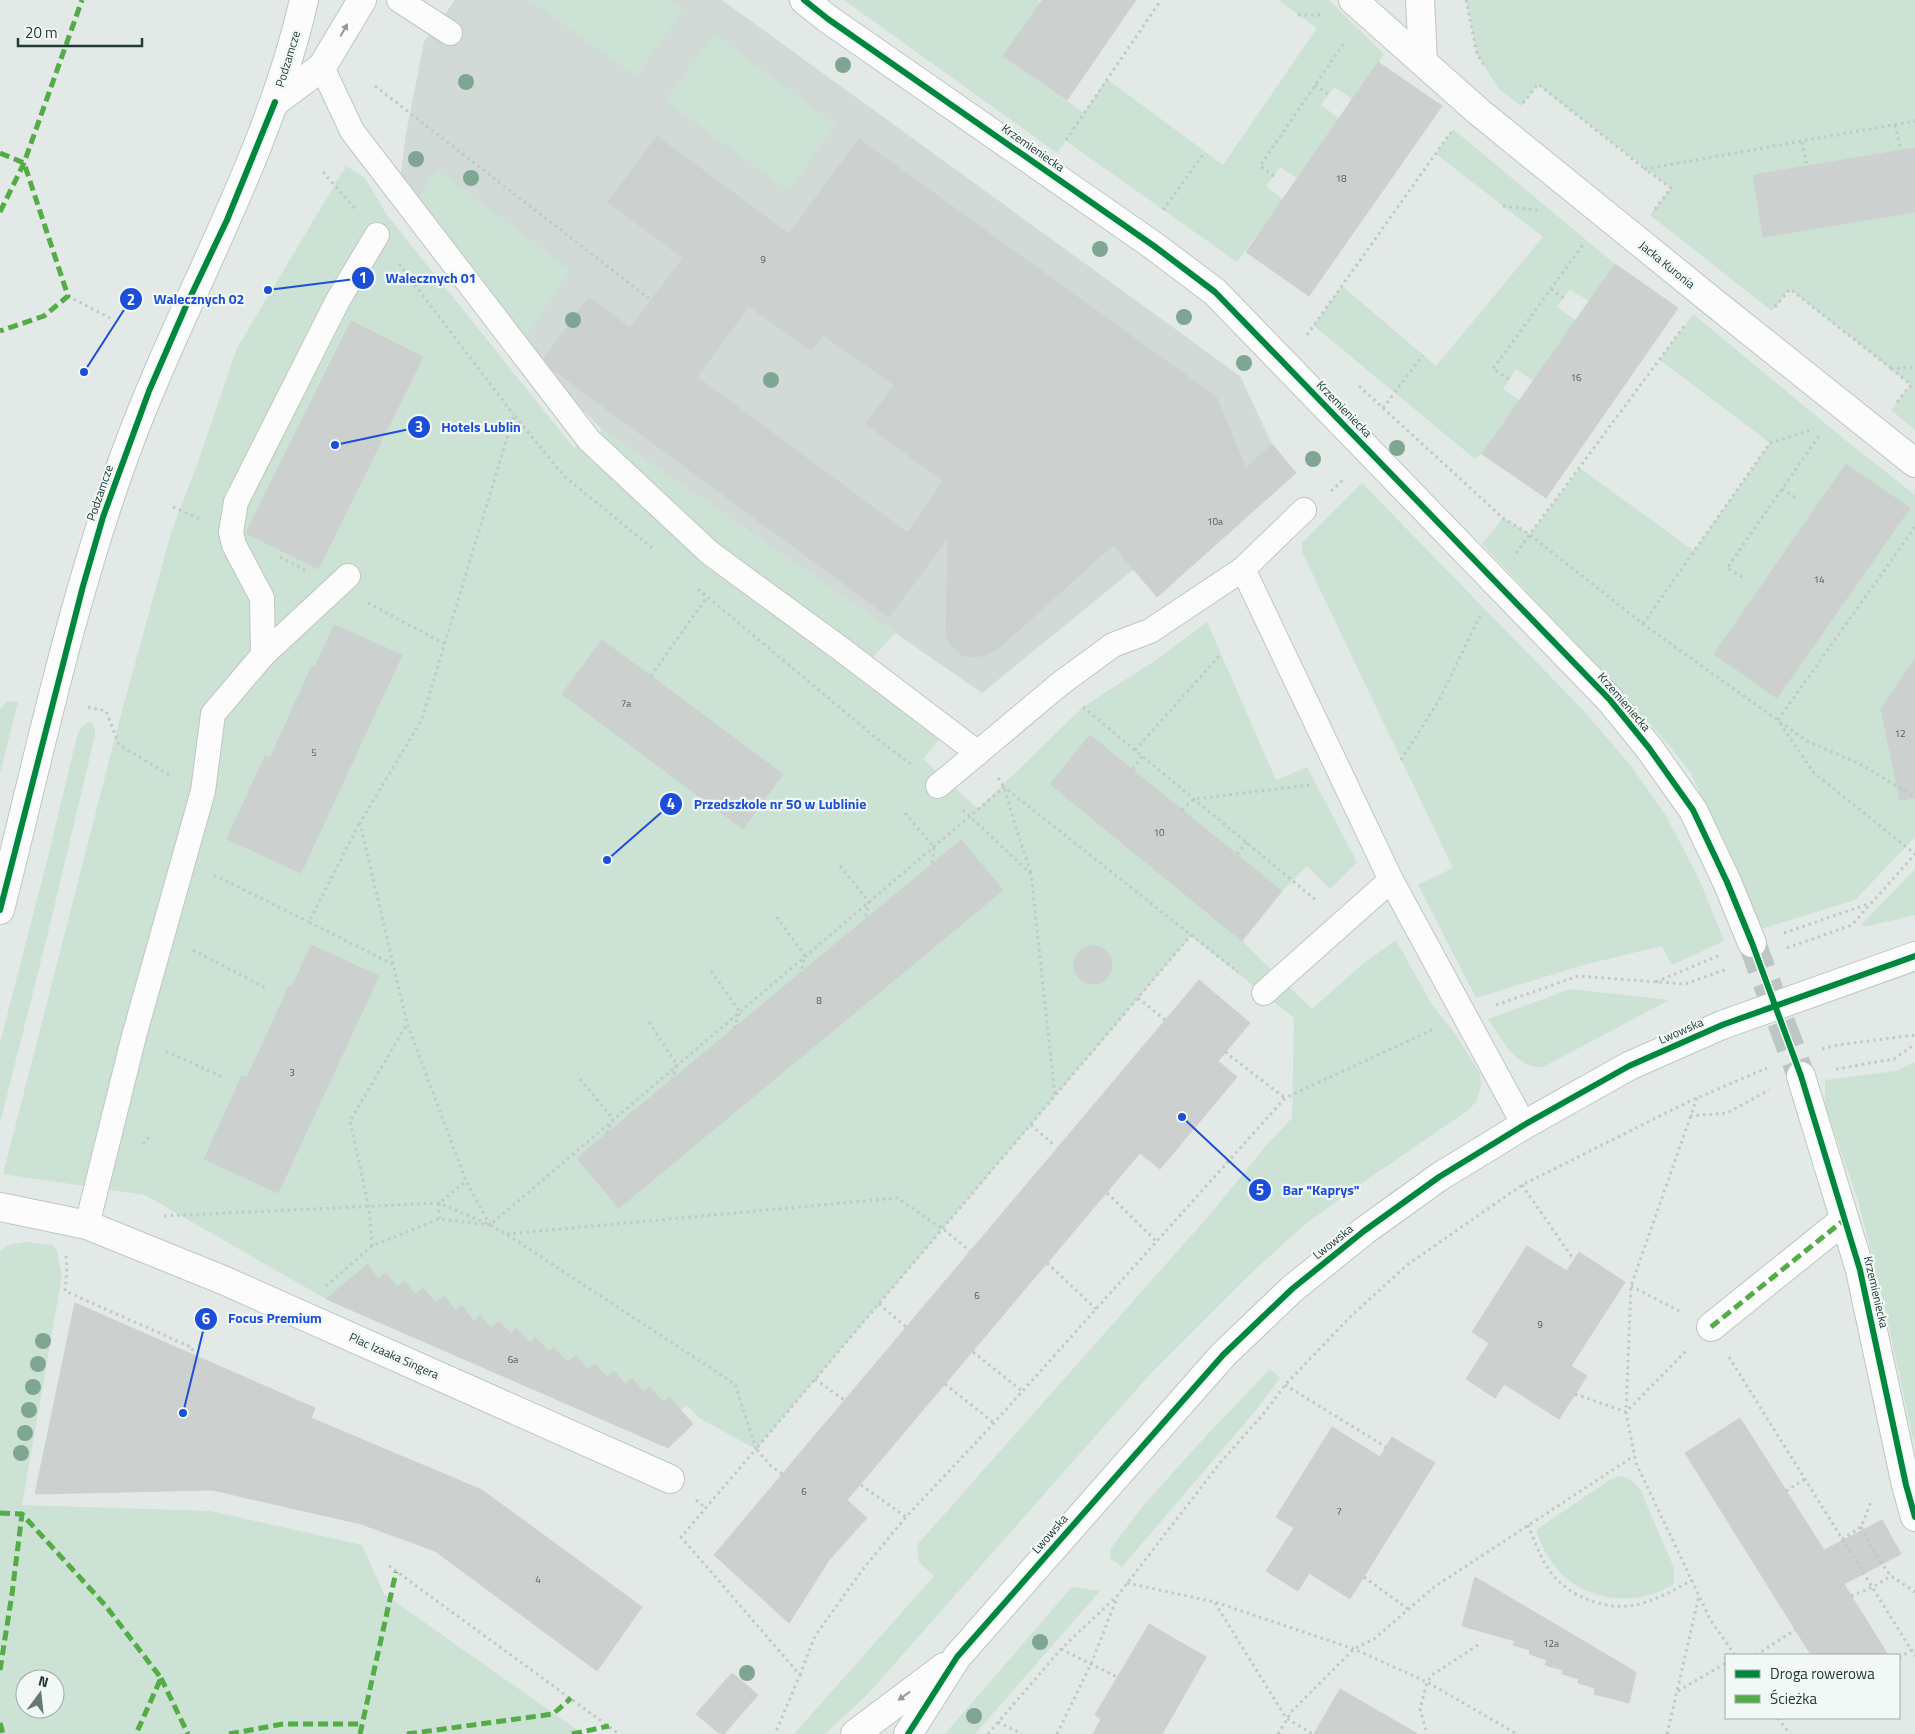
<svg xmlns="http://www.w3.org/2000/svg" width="1915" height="1734" viewBox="0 0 1915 1734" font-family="'Titillium Web',sans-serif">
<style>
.built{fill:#d1dad6}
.green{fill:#cce2d4;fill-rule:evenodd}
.building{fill:#ccd1cf;stroke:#ccd1cf;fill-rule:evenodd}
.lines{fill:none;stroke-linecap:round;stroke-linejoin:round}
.street-tunnel{stroke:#bcc6c3;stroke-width:28;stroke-dasharray:28 14;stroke-linecap:butt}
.lane-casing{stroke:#c0c6c3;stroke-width:26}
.street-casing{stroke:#c0c6c3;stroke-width:30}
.secondary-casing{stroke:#bfc6c4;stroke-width:30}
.path{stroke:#c0c9c6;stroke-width:3;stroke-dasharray:2.5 4;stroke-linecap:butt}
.lane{stroke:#fbfcfb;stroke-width:24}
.street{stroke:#fbfcfb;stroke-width:28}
.secondary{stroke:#fbfcfb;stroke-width:28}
.quiet{stroke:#53ac45;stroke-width:5;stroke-dasharray:10 5;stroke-linecap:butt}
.cycleway-casing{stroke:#f1f8f5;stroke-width:9}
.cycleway{stroke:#00873e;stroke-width:6}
.tree{fill:#7fa692}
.oneway{fill:#8e9c98}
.labels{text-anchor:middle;stroke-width:4.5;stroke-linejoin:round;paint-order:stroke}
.number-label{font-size:10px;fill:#4d615d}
.street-label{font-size:12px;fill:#223b36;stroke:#f1f8f5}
.leader{fill:none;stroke:#1d4ed8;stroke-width:2}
.callout-dot{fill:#1d4ed8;stroke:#f1f8f5;stroke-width:2}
.mark-label{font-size:15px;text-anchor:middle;font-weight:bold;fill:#fff}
.callout-label{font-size:14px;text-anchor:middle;font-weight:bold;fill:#1d4ed8;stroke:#f1f8f5;stroke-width:4.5;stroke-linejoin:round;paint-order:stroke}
</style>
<rect width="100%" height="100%" fill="#e3e9e6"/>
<polygon class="built" points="455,0 722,0 1240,376 1272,444 1134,569 982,693 602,430 526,350 400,179 406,134 424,42"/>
<g class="green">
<polygon points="529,0 667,0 683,11 636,76"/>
<polygon points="844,0 1037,0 1040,2 1003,56 1084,113 1107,79 1223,165 1317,28 1278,0 1329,0 1384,54 1352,99 1334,87 1321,105 1340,119 1298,179 1280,167 1266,186 1283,199 1237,262 1066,141 1057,153"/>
<polygon points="1466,0 1915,0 1915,430 1891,410 1911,385 1790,289 1772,311 1650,215 1671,188 1538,85 1521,106 1498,88 1477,54"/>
<polygon points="714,34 836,125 788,191 665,100"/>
<polygon points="1453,129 1615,264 1589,301 1570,289 1557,307 1577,321 1534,381 1516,369 1503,389 1520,401 1482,454 1475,459 1314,326 1342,286 1436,366 1543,237 1436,154"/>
<polygon points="346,166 365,178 387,215 574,448 589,440 602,430 895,633 865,666 947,730 923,759 978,809 1083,707 1156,660 1207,622 1276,780 1307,767 1357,862 1330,889 1307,866 1282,891 1090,735 1050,784 1242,941 1312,1009 1365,962 1396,940 1432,1005 1456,1035 1480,1073 1481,1084 1479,1094 1475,1103 1467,1111 1365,1181 1303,1226 1248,1276 1151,1373 867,1695 825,1734 794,1734 934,1576 919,1562 917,1545 1212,1212 1265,1147 1292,1118 1294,1018 1191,936 756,1449 699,1418 687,1405 681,1410 669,1397 663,1402 651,1387 644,1392 632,1378 625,1384 614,1372 607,1377 595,1364 588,1370 576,1356 567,1362 555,1347 549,1352 535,1337 530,1343 516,1328 511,1334 499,1322 491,1328 481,1315 475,1321 462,1306 455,1311 444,1296 436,1303 423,1288 415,1294 404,1281 397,1287 386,1274 378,1279 368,1264 326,1299 145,1195 3,1174 120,718 171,533 198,462 237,348"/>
<polygon points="437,169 570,270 522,342 417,201"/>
<polygon points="1693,314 1844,439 1915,495 1915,658 1881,709 1891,756 1915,772 1915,837 1855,900 1755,931 1720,835 1690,772 1667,743 1620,690 1482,544 1503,518 1530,534 1580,468 1694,551 1770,443 1660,360"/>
<polygon points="1362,483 1585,712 1631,766 1666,816 1699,879 1724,941 1672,965 1662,946 1583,965 1476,998 1418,885 1453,868 1302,552 1302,543"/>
<polygon points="13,701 18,702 0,774 0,709 7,702"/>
<polygon points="91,721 95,729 95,735 48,933 0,1123 0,1043 49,853 78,732 85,724"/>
<polygon points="1915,869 1915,915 1864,927 1862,924"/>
<path d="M 1571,989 L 1669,1000 L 1543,1067 C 1515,1068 1502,1039 1488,1019 Z"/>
<polygon points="1915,1062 1915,1448 1884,1304 1858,1200 1825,1106 1825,1080 1896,1071"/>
<path d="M 26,1242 L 52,1245 L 57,1251 L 62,1276 L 22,1505 L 211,1511 L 362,1545 L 384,1594 L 583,1734 L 0,1734 L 0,1251 L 8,1245 ZM 25,1679 L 55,1679 L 55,1709 L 25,1709 Z"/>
<polygon points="1270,1369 1280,1378 1257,1409 1122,1567 1110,1558 1111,1548 1143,1506 1205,1437"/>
<path d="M 1618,1476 C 1629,1477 1633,1481 1640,1489 L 1674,1568 L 1674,1584 C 1666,1588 1658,1593 1650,1595 C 1614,1605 1572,1593 1551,1561 C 1544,1552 1540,1541 1536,1530 L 1607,1482 Z"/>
<polygon points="1072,1587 1100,1591 975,1734 945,1734"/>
</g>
<g class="building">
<polygon points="1042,0 1136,0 1067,100 1003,56"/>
<polygon points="1378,62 1442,106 1309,296 1246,252"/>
<path d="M 657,136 L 789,234 L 859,139 L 1216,397 L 1246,468 L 1272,444 L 1296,473 L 1157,597 L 1113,545 L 999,648 L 981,656 L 972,657 L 962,655 L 950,644 L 946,636 L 948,538 L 889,617 L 552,369 L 544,358 L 589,297 L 630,328 L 683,258 L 608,202 ZM 749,306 L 811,351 L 823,335 L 894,385 L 866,424 L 943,481 L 908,533 L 697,377 Z"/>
<polygon points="1915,148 1915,212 1763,237 1753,175"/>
<polygon points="1615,264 1678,308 1546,498 1482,454"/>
<polygon points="351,321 423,357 318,569 246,533"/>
<polygon points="1846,464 1910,508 1777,698 1714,654"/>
<polygon points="334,625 402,655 301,873 227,839 265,756 270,758 312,666 315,667"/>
<polygon points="602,640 783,774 743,829 562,694"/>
<polygon points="1915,658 1915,798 1900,800 1881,709"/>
<polygon points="1090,735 1282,891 1242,941 1050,784"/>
<polygon points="961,840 1003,890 619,1208 577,1158"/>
<polygon points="311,945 379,976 278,1193 204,1159 242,1076 247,1078 289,986 292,987"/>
<circle cx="1093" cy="965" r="19"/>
<polygon points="1199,980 1250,1023 1218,1061 1237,1077 1160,1169 1140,1153 847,1500 867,1518 829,1560 789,1623 714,1555"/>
<polygon points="1527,1246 1567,1271 1579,1252 1625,1282 1571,1366 1587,1376 1559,1419 1504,1384 1495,1398 1466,1379 1489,1343 1472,1332"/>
<polygon points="368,1264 378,1279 386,1273 397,1287 404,1281 415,1294 423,1288 436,1303 444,1296 455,1310 462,1306 474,1321 480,1315 491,1328 499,1321 511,1334 516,1328 530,1343 535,1337 549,1352 554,1347 567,1362 576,1356 588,1370 595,1364 607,1377 614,1371 625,1384 632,1378 644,1392 650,1387 663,1402 669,1397 693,1424 668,1448 326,1299"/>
<polygon points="75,1303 315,1408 311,1418 482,1490 642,1607 597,1671 435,1551 361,1524 212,1490 35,1494"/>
<polygon points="1740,1418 1824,1550 1882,1520 1901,1554 1844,1584 1888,1655 1811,1655 1685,1453"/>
<polygon points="1332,1427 1380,1457 1392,1437 1435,1463 1350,1599 1309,1573 1298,1591 1266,1571 1294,1528 1276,1517"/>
<polygon points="1475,1577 1636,1672 1629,1703 1594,1694 1595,1688 1578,1683 1579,1679 1562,1674 1563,1670 1545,1665 1547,1660 1529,1654 1530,1650 1513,1645 1515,1641 1462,1626"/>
<polygon points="1149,1624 1206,1657 1162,1734 1093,1734 1101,1719 1095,1715"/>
<polygon points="732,1673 758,1695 724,1734 720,1734 696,1714"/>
<polygon points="1340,1689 1418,1734 1314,1734"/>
</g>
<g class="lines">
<polyline class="street-tunnel" points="1752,943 1801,1076"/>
<defs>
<g id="lane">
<polyline points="399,0 450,33"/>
<polyline points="322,67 352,131 589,440 710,553 841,649 978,753"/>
<polyline points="1243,569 1391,880 1524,1125"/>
<polyline points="263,655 348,576"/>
<polyline points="938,786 1061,683 1113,645 1150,631 1243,569 1304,510"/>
<polyline points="1264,993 1391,880"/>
<polyline points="87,1225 134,1036 203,791 213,714 263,655 262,598 234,545 231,532 236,502 338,300 377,235"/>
</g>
<g id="street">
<polyline points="804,0 828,19 1154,246 1215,292 1610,700 1649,748 1693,810 1727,882 1752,943"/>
<polyline points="1353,0 1479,112 1717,305 1915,463"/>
<polyline points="1420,0 1423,62"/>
<polyline points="1801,1076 1860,1270 1906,1485 1915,1517"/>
<polyline points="0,1207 87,1225 223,1280 670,1479"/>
<polyline points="1711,1327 1844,1220"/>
</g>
<g id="secondary">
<polyline points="275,102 322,67 362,0"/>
<path d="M 0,910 C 39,756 72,598 127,449 C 183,298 268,158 304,0"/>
<polyline points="855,1734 944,1667"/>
<polyline points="908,1734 957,1657 1223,1355 1292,1289 1364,1231 1439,1177 1524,1125 1629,1066 1722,1025 1915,956"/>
</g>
</defs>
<use href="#lane" class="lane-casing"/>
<use href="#street" class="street-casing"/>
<use href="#secondary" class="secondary-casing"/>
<g class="path">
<polyline points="1466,0 1477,54 1485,67"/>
<polyline points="1298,15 1323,15"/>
<polyline points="1315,85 1329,95"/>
<polyline points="375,86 651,300"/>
<polyline points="1523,103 1538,84 1645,169"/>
<polyline points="1895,125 1901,150"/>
<polyline points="1066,140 1161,0"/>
<polyline points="1802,142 1807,166"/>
<polyline points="323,172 356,210"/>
<polyline points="1274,176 1260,166 1346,40"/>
<polyline points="1503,206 1542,211"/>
<polyline points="1655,209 1671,188 1645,169 1915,121"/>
<polyline points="1163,210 1205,152"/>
<polyline points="399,264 514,415"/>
<polyline points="1551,289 1564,298"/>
<polyline points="68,296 110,318"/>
<polyline points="1775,307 1790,289 1892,369"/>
<polyline points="1307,335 1451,132"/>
<polyline points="1509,379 1493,369 1584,243"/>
<polyline points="1359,386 1503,518 1529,534 1643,624 1807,741 1860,764 1915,797"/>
<polyline points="1897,402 1911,385 1892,369 1915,367"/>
<polyline points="1383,408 1423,355"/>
<polyline points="1782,489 1796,498"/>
<polyline points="1331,491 1345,478"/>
<polyline points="173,507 200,519"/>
<polyline points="1915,527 1778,720 1813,772 1915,854"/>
<polyline points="1516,553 1685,325"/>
<polyline points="280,557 305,570"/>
<polyline points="1742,577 1727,568 1821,433"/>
<polyline points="698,589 875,737 913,766"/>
<polyline points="368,603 445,644"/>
<polyline points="1643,624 1770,443 1814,429"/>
<polyline points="651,676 707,597"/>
<polyline points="88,707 106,711 119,745 171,776"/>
<polyline points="1083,707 1317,901"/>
<polyline points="1135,750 1221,654"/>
<polyline points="1401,760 1439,700 1480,616"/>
<polyline points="1133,769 1142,756"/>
<polyline points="998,778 1004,787 1016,828 1031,873"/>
<polyline points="963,810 1031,874 1055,1096"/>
<polyline points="1182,810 1194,799 1309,785"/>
<polyline points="905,813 934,847 932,864"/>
<polyline points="359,824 309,922 394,965"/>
<polyline points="1237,854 1247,842"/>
<polyline points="840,866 869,902 865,919"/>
<polyline points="214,875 309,922"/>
<polyline points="777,917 805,956 801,973"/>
<polyline points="1784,933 1868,904"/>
<polyline points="1787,948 1852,925 1915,854"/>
<polyline points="193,950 268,989"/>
<polyline points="711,971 740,1012 734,1028"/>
<polyline points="1656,982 1720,955"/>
<polyline points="1138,998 1165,1020"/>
<polyline points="1496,1005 1578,976 1685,984 1727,969"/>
<polyline points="649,1022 677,1065 672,1079"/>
<polyline points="1822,1049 1837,1045 1915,1035"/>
<polyline points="166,1051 222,1077"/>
<polyline points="1225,1052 1285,1098"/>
<polyline points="1836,1069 1894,1059 1915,1044"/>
<polyline points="580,1079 613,1119 607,1133"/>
<polyline points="1697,1098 1631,1286 1626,1412 1636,1463 1711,1621 1735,1655"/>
<polyline points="1690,1116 1727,1113 1769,1090"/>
<polyline points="1031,1125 1054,1145"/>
<polyline points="143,1144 149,1137"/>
<polyline points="1522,1185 1574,1260"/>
<polyline points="1107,1193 1156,1241"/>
<polyline points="164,1216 439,1203 490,1225 506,1234 735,1384 756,1449 681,1537 800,1675 775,1734"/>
<polyline points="439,1219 439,1203 466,1181"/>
<polyline points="490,1225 466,1181 407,1023 360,823 422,719 514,415 564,476 652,548"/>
<polyline points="507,1234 897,1198 943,1229 970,1251"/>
<polyline points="372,1246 369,1208 350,1121 407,1024"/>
<polyline points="66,1256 67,1269 65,1291 193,1348 191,1354"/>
<polyline points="1047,1263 1096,1309"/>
<polyline points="326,1286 372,1246 439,1219 490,1225 1004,787 1238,972"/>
<polyline points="1631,1286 1681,1312"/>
<polyline points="879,1304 906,1327"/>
<polyline points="973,1352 1022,1391"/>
<polyline points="1729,1357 1915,1656"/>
<polyline points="815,1379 844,1400"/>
<polyline points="945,1384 994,1423"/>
<polyline points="1285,1385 1386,1447"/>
<polyline points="1575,1394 1626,1412 1686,1351"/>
<polyline points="782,1474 770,1465 756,1449 1191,935"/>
<polyline points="861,1485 906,1517"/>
<polyline points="1786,1491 1805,1479"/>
<polyline points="696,1500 706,1508"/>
<path d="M 1528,1525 C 1535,1542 1541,1560 1552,1574 C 1572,1599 1612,1613 1643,1603 C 1660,1598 1676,1589 1692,1580"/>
<polyline points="1861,1527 1879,1560 1891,1576 1915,1592"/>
<polyline points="1842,1539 1861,1527 1872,1499"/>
<polyline points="389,1566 619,1734"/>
<polyline points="1364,1577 1408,1609"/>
<polyline points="1127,1583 1215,1602 1354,1649 1427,1682 1420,1709 1427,1734"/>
<polyline points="1851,1596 1873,1587 1891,1576"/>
<polyline points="1215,1603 1286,1718 1313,1734"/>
<polyline points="1478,1645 1432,1675 1427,1682 1517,1734"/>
<polyline points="1061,1649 1117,1677"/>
<polyline points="1756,1655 1795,1630"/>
<polyline points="1899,1658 1911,1650"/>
<polyline points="800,1675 815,1636 863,1569 906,1517 994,1423 1285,1098 1434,1029"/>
<polyline points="1678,1691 1726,1663"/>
<polyline points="1778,1718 1790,1734"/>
<polyline points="998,1722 1022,1734"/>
<polyline points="988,1734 1061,1649 1118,1595 1220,1463 1265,1412 1285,1385 1351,1316 1407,1265 1522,1185 1690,1101 1767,1068"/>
<polyline points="1057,1734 1091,1664 1117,1598"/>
<polyline points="1278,1734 1291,1712 1354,1649 1374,1639 1434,1587 1634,1456"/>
<polyline points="1667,1734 1699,1596"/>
</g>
<use href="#lane" class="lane"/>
<use href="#street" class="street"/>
<use href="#secondary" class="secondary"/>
<g class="quiet">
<polyline points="0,153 24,163 68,296 44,316 0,331"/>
<polyline points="0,212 24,163 82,0"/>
<polyline points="1711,1327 1844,1220"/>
<polyline points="0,1513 22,1514"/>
<polyline points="0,1670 12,1594 22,1514 105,1605 161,1678 136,1734"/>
<polyline points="161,1678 188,1734"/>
<polyline points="0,1723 3,1734"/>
<polyline points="229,1734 283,1724 362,1724"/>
<polyline points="360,1734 396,1572"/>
<polyline points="407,1734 553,1714 571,1698"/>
<polyline points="572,1734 609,1726"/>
</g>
<defs>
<g id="cycleway">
<polyline points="804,0 828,19 1154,246 1215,292 1610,700 1649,748 1693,810 1727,882 1752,943 1801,1076 1860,1270 1906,1485 1915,1517"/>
<polyline points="0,910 83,586 103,517 149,391 186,306 227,220 275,102"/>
<polyline points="908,1734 957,1657 1223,1355 1292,1289 1364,1231 1439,1177 1524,1125 1629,1066 1722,1025 1915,956"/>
</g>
</defs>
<use href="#cycleway" class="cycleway-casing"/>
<use href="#cycleway" class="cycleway"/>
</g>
<g class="tree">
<circle cx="843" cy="65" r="8"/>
<circle cx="466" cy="82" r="8"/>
<circle cx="416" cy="159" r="8"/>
<circle cx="471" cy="178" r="8"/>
<circle cx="1100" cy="249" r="8"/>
<circle cx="1184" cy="317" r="8"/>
<circle cx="573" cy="320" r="8"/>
<circle cx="1244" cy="363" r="8"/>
<circle cx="771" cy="380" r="8"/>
<circle cx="1397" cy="448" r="8"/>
<circle cx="1313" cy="459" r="8"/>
<circle cx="43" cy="1341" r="8"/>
<circle cx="38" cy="1364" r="8"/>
<circle cx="33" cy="1387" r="8"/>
<circle cx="29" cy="1410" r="8"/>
<circle cx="25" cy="1433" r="8"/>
<circle cx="21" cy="1453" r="8"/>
<circle cx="1040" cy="1642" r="8"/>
<circle cx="747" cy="1673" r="8"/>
<circle cx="974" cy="1716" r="8"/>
</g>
<defs><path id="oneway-solid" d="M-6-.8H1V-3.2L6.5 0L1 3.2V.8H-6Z" transform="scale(1.25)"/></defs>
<g class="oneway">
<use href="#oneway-solid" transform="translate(344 30) rotate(-61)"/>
<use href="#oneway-solid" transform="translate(904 1696) rotate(144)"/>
</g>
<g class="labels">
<g class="number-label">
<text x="1341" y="182">18</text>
<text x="763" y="263">9</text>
<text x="1576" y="381">16</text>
<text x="1215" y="525">10a</text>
<text x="1819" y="583">14</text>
<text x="626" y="707">7a</text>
<text x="1900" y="737">12</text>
<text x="314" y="756">5</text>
<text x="1159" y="836">10</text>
<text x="819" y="1004">8</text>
<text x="292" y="1076">3</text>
<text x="977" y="1299">6</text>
<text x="1540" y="1328">9</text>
<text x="513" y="1363">6a</text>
<text x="804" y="1495">6</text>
<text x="1339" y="1515">7</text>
<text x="538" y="1583">4</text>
<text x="1551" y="1647">12a</text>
</g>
<g class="street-label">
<text transform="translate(288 59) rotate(-73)" y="4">Podzamcze</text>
<text transform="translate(1033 148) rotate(35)" y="4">Krzemieniecka</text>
<text transform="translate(1667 265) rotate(39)" y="4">Jacka Kuronia</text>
<text transform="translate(1344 409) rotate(46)" y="4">Krzemieniecka</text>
<text transform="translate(100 493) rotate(-71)" y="4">Podzamcze</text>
<text transform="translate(1624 702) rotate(49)" y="4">Krzemieniecka</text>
<text transform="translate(1681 1031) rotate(-24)" y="4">Lwowska</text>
<text transform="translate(1333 1242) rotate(-39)" y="4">Lwowska</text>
<text transform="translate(1876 1292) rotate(77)" y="4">Krzemieniecka</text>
<text transform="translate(394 1356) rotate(24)" y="4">Plac Izaaka Singera</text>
<text transform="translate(1050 1534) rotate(-49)" y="4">Lwowska</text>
</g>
</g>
<path class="leader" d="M268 290L363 278M84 372L131 299M335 445L419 427M607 860L671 804M1182 1117L1260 1190M183 1413L206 1319"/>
<g class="callout-dot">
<circle cx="268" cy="290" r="5"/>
<circle cx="84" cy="372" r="5"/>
<circle cx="335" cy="445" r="5"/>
<circle cx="607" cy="860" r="5"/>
<circle cx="1182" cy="1117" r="5"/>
<circle cx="183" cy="1413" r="5"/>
<circle cx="363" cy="278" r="12"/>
<circle cx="131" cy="299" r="12"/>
<circle cx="419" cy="427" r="12"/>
<circle cx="671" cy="804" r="12"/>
<circle cx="1260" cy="1190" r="12"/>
<circle cx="206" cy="1319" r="12"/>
</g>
<g class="mark-label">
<text x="363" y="283">1</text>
<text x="131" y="305">2</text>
<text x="419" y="432">3</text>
<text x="671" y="809">4</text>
<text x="1260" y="1195">5</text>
<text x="206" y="1324">6</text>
</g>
<g class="callout-label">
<text x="431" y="283">Walecznych 01</text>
<text x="199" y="304">Walecznych 02</text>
<text x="481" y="432">Hotels Lublin</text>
<text x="780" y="809">Przedszkole nr 50 w Lublinie</text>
<text x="1321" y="1195">Bar "Kaprys"</text>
<text x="275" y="1323">Focus Premium</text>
</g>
<rect x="1725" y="1654" width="175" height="65" fill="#f1f8f5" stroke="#9eaca9"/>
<rect x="1735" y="1670" width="25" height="8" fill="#00873e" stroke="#9eaca9"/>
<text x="1770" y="1679" font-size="15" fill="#223b36">Droga rowerowa</text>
<rect x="1735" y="1695" width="25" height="8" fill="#53ac45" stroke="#9eaca9"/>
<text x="1770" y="1704" font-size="15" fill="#223b36">Ścieżka</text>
<g transform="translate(40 1694) rotate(15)"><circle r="24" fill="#f1f8f5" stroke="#9eaca9"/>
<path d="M0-4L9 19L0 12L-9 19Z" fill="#667874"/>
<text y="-8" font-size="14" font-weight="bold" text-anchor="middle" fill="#223b36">N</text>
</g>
<path d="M18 38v8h124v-8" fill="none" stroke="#223b36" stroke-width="2.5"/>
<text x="25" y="38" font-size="15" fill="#223b36" stroke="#f1f8f5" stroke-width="4" paint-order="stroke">20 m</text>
</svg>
